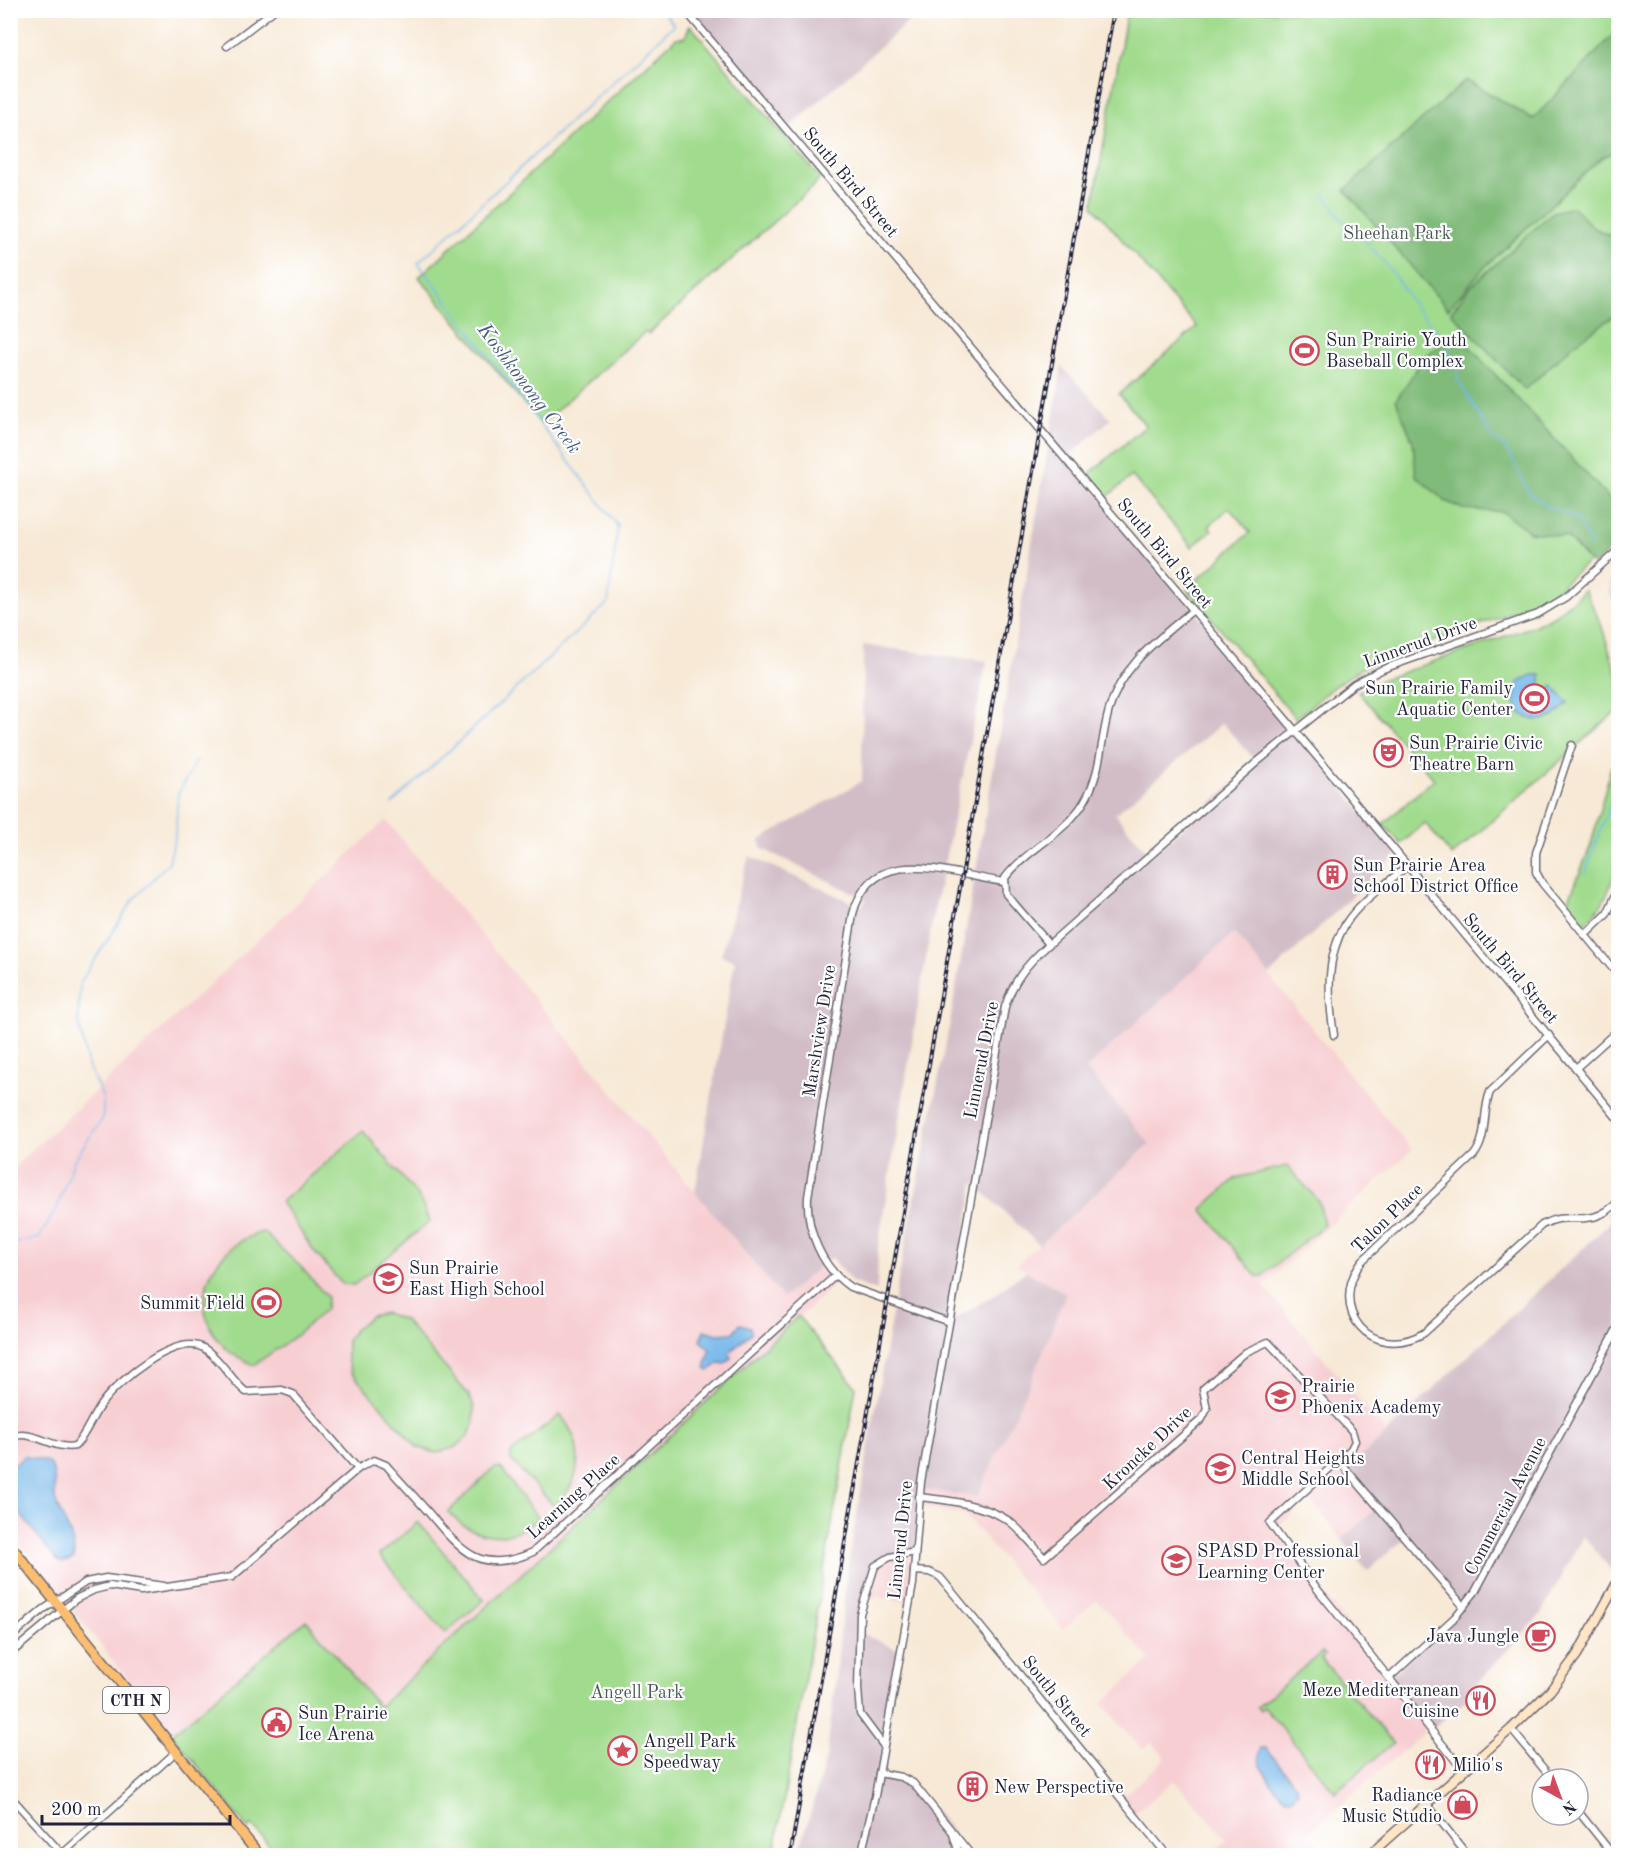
<svg xmlns="http://www.w3.org/2000/svg" width="1629" height="1866" viewBox="0 0 1629 1866" font-family="'Old Standard TT',serif">
<style>
.built{fill:#f7cfd3}
.industrial{fill:#d2bdc7;fill-rule:evenodd}
.green{fill:#a1db8e;stroke:#627e64;stroke-width:1.5}
.forest{fill:#80bb79;stroke:#516e5a;stroke-width:1.5}
.water{fill:#75b7ea;stroke:#4c6c92;stroke-width:1.5}
.lines{fill:none;stroke-linecap:round;stroke-linejoin:round}
.stream{stroke:#75b7ea;stroke-width:1.5}
.street-casing{stroke:#6d6871;stroke-width:9}
.secondary-casing{stroke:#6d6871;stroke-width:11}
.primary-casing{stroke:#6d6871;stroke-width:12}
.street{stroke:#fff;stroke-width:6}
.secondary{stroke:#fee5c5;stroke-width:8}
.primary{stroke:#fcbd6f;stroke-width:9}
.rail-casing{stroke:#22223b;stroke-width:4}
.rail{stroke:#fff;stroke-width:1.5;stroke-dasharray:4.5;stroke-linecap:butt}
.labels{text-anchor:middle;stroke-width:4.5;stroke-linejoin:round;paint-order:stroke}
.shield{fill:#fff;stroke:#646476;stroke-width:1.5}
.shield-label{font-size:16px;font-weight:bold;fill:#22223b}
.street-label{font-size:18px;fill:#22223b;stroke:#fff}
.park-label{font-size:18px;fill:#485a54;stroke:#fff}
.poi-label{font-size:18px;fill:#22223b;stroke:#fff;text-anchor:start}
.water-label{font-size:20px;font-style:italic;fill:#435e81;stroke:#fff}
</style>
<rect width="100%" height="100%" fill="#fff"/>
<filter id="ink" filterUnits="userSpaceOnUse"><feTurbulence type="fractalNoise" baseFrequency=".0167" numOctaves="2"/><feDisplacementMap in="SourceGraphic" scale="12" xChannelSelector="R" yChannelSelector="G"/><feConvolveMatrix kernelMatrix="1 2 1 2 8 2 1 2 1" color-interpolation-filters="sRGB"/></filter>
<filter id="wash" filterUnits="userSpaceOnUse"><feTurbulence type="fractalNoise" baseFrequency=".008" numOctaves="4" result="noise"/><feDisplacementMap in="SourceGraphic" scale="24" xChannelSelector="R" yChannelSelector="G"/><feGaussianBlur stdDeviation="1.35" result="paint"/><feColorMatrix in="noise" values="0 0 0 0 0 0 0 0 0 0 0 0 0 0 0 0 0 1.4 0 .05"/><feComposite in="paint" operator="in"/></filter>
<g filter="url(#wash)">
<rect width="100%" height="100%" fill="#f7e9d6"/>
<g class="built">
<polygon points="386,820 783,1298 822,1265 836,1283 379,1708 305,1620 172,1734 11,1533 11,1170"/>
<polygon points="1234,933 1412,1150 1263,1286 1386,1432 1347,1470 1378,1506 1342,1540 1310,1499 1274,1530 1429,1728 1309,1833 1328,1855 1209,1855 1227,1840 1174,1780 1134,1814 1121,1798 1166,1758 1152,1742 1142,1750 1102,1703 1150,1660 1097,1600 1063,1629 964,1514 917,1506 920,1488 977,1497 1032,1379 1065,1293 1016,1265 1150,1145 1085,1069"/>
<polygon points="915,1552 909,1602 864,1595 875,1566 890,1557"/>
</g>
<g class="industrial">
<polygon points="689,11 920,11 789,128"/>
<path d="M 1062,367 L 1111,419 L 1067,458 L 1397,854 L 1269,975 L 1234,933 L 1086,1069 L 1150,1144 L 1039,1245 L 974,1183 L 949,1322 L 993,1296 L 1026,1271 L 1066,1293 L 1032,1379 L 977,1497 L 920,1489 L 915,1552 L 890,1557 L 875,1566 L 858,1631 L 900,1651 L 879,1773 L 908,1779 L 952,1831 L 960,1855 L 798,1856 L 827,1755 L 848,1564 L 896,1291 L 950,1022 ZM 1222,723 L 1257,762 L 1151,856 L 1115,814 Z"/>
<polygon points="863,645 987,661 933,916 878,1246 877,1291 852,1282 831,1257 783,1298 695,1192 735,960 721,956 749,856 862,907 866,899 761,848 760,840 862,781"/>
<polygon points="1618,1203 1618,1578 1583,1536 1540,1615 1467,1694 1469,1698 1431,1730 1389,1678 1464,1607 1405,1538 1367,1571 1342,1540 1378,1506 1347,1470 1613,1220 1607,1213"/>
</g>
<g class="green">
<polygon points="1127,11 1618,11 1618,535 1554,592 1531,606 1365,666 1333,687 1296,719 1187,589 1250,532 1229,508 1209,526 1212,530 1192,547 1132,476 1107,497 1088,475 1146,426 1119,394 1197,327 1093,206"/>
<polygon points="690,25 820,178 816,184 648,334 645,332 541,424 419,277 676,38 685,37"/>
<polygon points="1585,590 1601,624 1618,678 1618,710 1452,856 1425,823 1401,844 1383,824 1434,779 1358,692 1384,679 1534,626 1555,615"/>
<path d="M 1611,767 L 1618,767 C 1619,819 1629,887 1584,924 L 1567,904 L 1591,845 Z"/>
<polygon points="363,1131 418,1196 430,1221 354,1285 342,1284 313,1250 281,1202"/>
<polygon points="1287,1166 1319,1201 1324,1225 1262,1276 1256,1276 1202,1209 1236,1178"/>
<path d="M 263,1232 L 301,1267 L 327,1297 L 326,1309 L 297,1335 L 254,1365 C 246,1361 237,1357 230,1352 C 181,1312 208,1246 263,1232 Z"/>
<polygon points="385,1313 404,1320 468,1394 474,1406 474,1425 467,1437 456,1447 436,1453 417,1447 352,1373 347,1360 347,1341 354,1330 371,1316"/>
<polygon points="798,1316 856,1387 774,1855 277,1855 252,1825 248,1829 172,1734 306,1620 379,1707"/>
<path d="M 560,1415 C 585,1443 584,1481 554,1506 L 511,1460 L 511,1453 Z"/>
<path d="M 494,1468 L 501,1468 L 538,1519 C 508,1543 474,1540 448,1512 Z"/>
<polygon points="418,1522 484,1600 445,1633 379,1555"/>
<polygon points="1322,1652 1325,1655 1321,1658 1393,1743 1335,1792 1264,1707 1260,1710 1257,1707"/>
</g>
<g class="forest">
<polygon points="1613,35 1618,36 1618,151 1602,157 1483,269 1448,309 1345,190 1466,80 1533,119"/>
<polygon points="1573,207 1594,228 1618,239 1618,313 1572,346 1525,390 1451,312 1468,289 1553,212"/>
<polygon points="1457,333 1618,508 1618,542 1593,566 1567,537 1530,532 1503,512 1463,509 1445,501 1416,476 1413,442 1396,400 1425,356"/>
</g>
<g class="water">
<path d="M 1532,675 L 1541,675 L 1541,686 L 1532,688 L 1540,697 L 1553,686 L 1568,703 C 1563,707 1559,713 1554,716 C 1538,726 1514,717 1515,697 C 1515,693 1517,687 1518,683 Z"/>
<polygon points="740,1324 750,1327 751,1333 729,1353 731,1358 725,1364 720,1363 708,1371 705,1368 710,1350 701,1341 704,1330 718,1334 732,1333"/>
<path d="M 24,1456 L 48,1462 C 59,1475 52,1487 56,1502 C 62,1521 75,1535 74,1555 L 73,1559 L 62,1563 L 57,1560 L 11,1503 L 11,1469 Z"/>
<path d="M 1261,1748 L 1266,1748 L 1296,1785 L 1298,1792 L 1292,1798 L 1285,1798 C 1275,1789 1252,1761 1261,1748 Z"/>
</g>
<g class="lines">
<g class="stream">
<polyline points="1324,194 1342,220 1360,234 1392,272 1416,308 1441,336 1456,362 1458,380 1492,437 1502,444 1512,458 1528,491 1544,505 1576,518 1592,547"/>
<polyline points="1612,577 1611,593 1618,610"/>
<polyline points="392,804 608,603 618,526 418,263 674,25 662,10"/>
<polyline points="1585,874 1618,781"/>
<polyline points="10,1244 39,1238 57,1208 74,1160 103,1118 103,1098 88,1066 78,1019 80,983 133,900 169,862 175,837 178,794 196,761"/>
</g>
</g>
</g>
<g filter="url(#ink)">
<g class="lines">
<defs>
<g id="street">
<polyline points="685,10 1288,722 1618,1119"/>
<polyline points="227,46 274,10"/>
<polyline points="1572,745 1536,853 1536,872 1542,883 1618,975"/>
<polyline points="1585,935 1607,914 1618,890"/>
<path d="M 1049,944 L 1006,894 L 1005,878 C 1027,849 1065,834 1084,802 C 1102,773 1100,741 1109,710 C 1122,664 1159,639 1193,610"/>
<path d="M 1334,1035 C 1328,996 1325,958 1346,923 C 1360,901 1388,883 1407,866"/>
<path d="M 1549,1035 L 1490,1092 C 1482,1113 1488,1137 1474,1155 L 1362,1261 C 1326,1310 1372,1363 1424,1333 L 1542,1225 C 1571,1208 1587,1232 1618,1202"/>
<polyline points="1576,1068 1618,1030"/>
<path d="M 949,1322 L 850,1287 C 822,1268 806,1230 808,1197 L 853,914 C 872,840 952,875 1004,882"/>
<path d="M 10,1438 C 31,1427 54,1451 75,1446 C 86,1435 92,1416 102,1403 C 117,1382 177,1331 205,1349 C 222,1360 231,1380 246,1392 L 282,1390 L 293,1394 L 358,1469"/>
<polyline points="1339,1461 1464,1607"/>
<path d="M 919,1497 C 947,1500 984,1504 1009,1521 C 1022,1531 1033,1545 1044,1558 L 1202,1419 L 1207,1409 L 1203,1389 L 1246,1352 L 1268,1342 L 1352,1431 L 1355,1441 L 1351,1449 L 1270,1523 L 1318,1590 L 1464,1771"/>
<polyline points="914,1571 929,1572 940,1577 1168,1856"/>
<polyline points="10,1638 44,1609 86,1582 106,1578 164,1586"/>
<path d="M 10,1654 L 76,1599 L 94,1590 L 110,1586 L 141,1591 L 232,1577 L 359,1468 L 374,1460 L 386,1465 C 400,1481 415,1497 429,1513 C 461,1551 480,1576 533,1552 L 836,1275"/>
<polyline points="1389,1678 1455,1617 1475,1592 1618,1327"/>
<polyline points="1511,1729 1552,1779"/>
<polyline points="883,1745 860,1714 858,1688 860,1614 875,1566 890,1557 915,1552"/>
<polyline points="879,1773 901,1777 913,1783 972,1856"/>
<polyline points="10,1796 63,1855"/>
<polyline points="1427,1804 1468,1856"/>
<polyline points="1578,1811 1614,1856"/>
<polyline points="953,1834 960,1856"/>
<polyline points="60,1856 177,1751"/>
<path d="M 861,1856 L 875,1796 L 913,1584 L 921,1482 L 1005,1007 C 1013,981 1027,964 1047,946 L 1257,762 L 1354,684 L 1383,669 L 1538,614 L 1566,597 L 1618,550"/>
</g>
<polyline id="secondary" points="1368,1856 1511,1729 1550,1691 1577,1655 1618,1581"/>
<polyline id="primary" points="10,1545 260,1856"/>
</defs>
<use href="#street" class="street-casing"/>
<use href="#secondary" class="secondary-casing"/>
<use href="#primary" class="primary-casing"/>
<use href="#street" class="street"/>
<use href="#secondary" class="secondary"/>
<use href="#primary" class="primary"/>
<defs>
<polyline id="rail" points="790,1856 1114,10"/>
</defs>
<use href="#rail" class="rail-casing"/>
<use href="#rail" class="rail"/>
</g>
</g>
<defs>
<symbol id="stadium-ring" viewBox="-11 -11 22 22"><circle r="9.5" fill="#fff" stroke="#d1495b" stroke-width="1.5"/><path d="M0-5a6.5 5 0 1 0 0 10a6.5 5 0 1 0 0-10ZM-3.5-1.8h7v3.6h-7Z" fill="#d1495b"/></symbol>
<symbol id="theatre-ring" viewBox="-11 -11 22 22"><circle r="9.5" fill="#fff" stroke="#d1495b" stroke-width="1.5"/><path d="M-5-5.5Q0-4 5-5.5V0Q5 5 0 6Q-5 5-5 0ZM-3.3-2.5H-1v1.5H-3.3ZM1-2.5H3.3v1.5H1ZM-2.8 1Q0 5.5 2.8 1Z" fill="#d1495b"/></symbol>
<symbol id="building-ring" viewBox="-11 -11 22 22"><circle r="9.5" fill="#fff" stroke="#d1495b" stroke-width="1.5"/><path d="M-4-6H4V6H1V3H-1V6H-4ZM-2.5-4.3h1.7v1.8h-1.7ZM.8-4.3h1.7v1.8H.8ZM-2.5-1h1.7V.8h-1.7ZM.8-1h1.7V.8H.8Z" fill="#d1495b"/></symbol>
<symbol id="school-ring" viewBox="-11 -11 22 22"><circle r="9.5" fill="#fff" stroke="#d1495b" stroke-width="1.5"/><path d="M0-5L7-2L0 1L-7-2ZM-4 1L0 2.5L4 1V4Q0 6-4 4Z" fill="#d1495b"/></symbol>
<symbol id="cafe-ring" viewBox="-11 -11 22 22"><circle r="9.5" fill="#fff" stroke="#d1495b" stroke-width="1.5"/><path d="M-5.5-4.5H6V0H3Q3 3.5 0 3.5H-2.5Q-5.5 3.5-5.5 0ZM3-3.2v2h1.7v-2ZM-6 4.5H4V6H-6Z" fill="#d1495b"/></symbol>
<symbol id="restaurant-ring" viewBox="-11 -11 22 22"><circle r="9.5" fill="#fff" stroke="#d1495b" stroke-width="1.5"/><path d="M-5-6h1v4h1v-4h1v4h1v-4h1v5L-1.5 .5V6h-2V.5L-5-1ZM5-6V6H3V1.5H1.5Q1.5-4 5-6Z" fill="#d1495b"/></symbol>
<symbol id="civic-ring" viewBox="-11 -11 22 22"><circle r="9.5" fill="#fff" stroke="#d1495b" stroke-width="1.5"/><path d="M-.6-6.5H3V-4.5H.6V-3L4-1V1h2V6H-6V1h2V-1L-.6-3ZM-1.2 2.5V6h2.4V2.5Z" fill="#d1495b"/></symbol>
<symbol id="sight-ring" viewBox="-11 -11 22 22"><circle r="9.5" fill="#fff" stroke="#d1495b" stroke-width="1.5"/><path d="M0-6L1.8-2.2L6-1.7L2.9 1.2L3.7 5.4L0 3.3L-3.7 5.4L-2.9 1.2L-6-1.7L-1.8-2.2Z" fill="#d1495b"/></symbol>
<symbol id="shop-ring" viewBox="-11 -11 22 22"><circle r="9.5" fill="#fff" stroke="#d1495b" stroke-width="1.5"/><path d="M-5-2.5h2.3a2.7 3.5 0 0 1 5.4 0H5L5.5 6h-11ZM-1.5-2.5h3a1.5 2.3 0 0 0-3 0Z" fill="#d1495b"/></symbol>
</defs>
<g fill-rule="evenodd">
<use href="#stadium-ring" x="1288" y="334" width="33" height="33"/>
<use href="#stadium-ring" x="1518" y="682" width="33" height="33"/>
<use href="#theatre-ring" x="1372" y="736" width="33" height="33"/>
<use href="#building-ring" x="1316" y="858" width="33" height="33"/>
<use href="#school-ring" x="372" y="1262" width="33" height="33"/>
<use href="#stadium-ring" x="250" y="1286" width="33" height="33"/>
<use href="#school-ring" x="1264" y="1380" width="33" height="33"/>
<use href="#school-ring" x="1204" y="1452" width="33" height="33"/>
<use href="#school-ring" x="1160" y="1544" width="33" height="33"/>
<use href="#cafe-ring" x="1524" y="1620" width="33" height="33"/>
<use href="#restaurant-ring" x="1464" y="1684" width="33" height="33"/>
<use href="#civic-ring" x="260" y="1706" width="33" height="33"/>
<use href="#sight-ring" x="606" y="1734" width="33" height="33"/>
<use href="#restaurant-ring" x="1414" y="1748" width="33" height="33"/>
<use href="#building-ring" x="956" y="1770" width="33" height="33"/>
<use href="#shop-ring" x="1446" y="1788" width="33" height="33"/>
</g>
<g class="labels">
<rect class="shield" x="103" y="1687" width="66" height="26" rx="4.5"/>
<g class="shield-label">
<text x="136" y="1706">CTH N</text>
</g>
<g class="street-label">
<text transform="translate(851 182) rotate(50)" y="6">South Bird Street</text>
<text transform="translate(1165 553) rotate(50)" y="6">South Bird Street</text>
<text transform="translate(1420 642) rotate(-20)" y="6">Linnerud Drive</text>
<text transform="translate(1511 968) rotate(50)" y="6">South Bird Street</text>
<text transform="translate(819 1031) rotate(-81)" y="6">Marshview Drive</text>
<text transform="translate(981 1060) rotate(-79)" y="6">Linnerud Drive</text>
<text transform="translate(1387 1218) rotate(-44)" y="6">Talon Place</text>
<text transform="translate(1147 1448) rotate(-43)" y="6">Kroncke Drive</text>
<text transform="translate(573 1496) rotate(-42)" y="6">Learning Place</text>
<text transform="translate(1505 1506) rotate(-62)" y="6">Commercial Avenue</text>
<text transform="translate(900 1540) rotate(-84)" y="6">Linnerud Drive</text>
<text transform="translate(1057 1696) rotate(51)" y="6">South Street</text>
</g>
<g class="park-label">
<text x="1397" y="239">Sheehan Park</text>
<text x="637" y="1698">Angell Park</text>
</g>
<g class="poi-label">
<text x="1326" y="346">Sun Prairie Youth<tspan x="1326" dy="21">Baseball Complex</tspan></text>
<text x="1513" y="694" text-anchor="end">Sun Prairie Family<tspan x="1513" dy="21">Aquatic Center</tspan></text>
<text x="1409" y="749">Sun Prairie Civic<tspan x="1409" dy="21">Theatre Barn</tspan></text>
<text x="1353" y="871">Sun Prairie Area<tspan x="1353" dy="21">School District Office</tspan></text>
<text x="409" y="1274">Sun Prairie<tspan x="409" dy="21">East High School</tspan></text>
<text x="245" y="1309" text-anchor="end">Summit Field</text>
<text x="1301" y="1392">Prairie<tspan x="1301" dy="21">Phoenix Academy</tspan></text>
<text x="1241" y="1464">Central Heights<tspan x="1241" dy="21">Middle School</tspan></text>
<text x="1197" y="1557">SPASD Professional<tspan x="1197" dy="21">Learning Center</tspan></text>
<text x="1519" y="1642" text-anchor="end">Java Jungle</text>
<text x="1459" y="1696" text-anchor="end">Meze Mediterranean<tspan x="1459" dy="21">Cuisine</tspan></text>
<text x="298" y="1719">Sun Prairie<tspan x="298" dy="21">Ice Arena</tspan></text>
<text x="643" y="1747">Angell Park<tspan x="643" dy="21">Speedway</tspan></text>
<text x="1452" y="1771">Milio's</text>
<text x="994" y="1793">New Perspective</text>
<text x="1442" y="1801" text-anchor="end">Radiance<tspan x="1442" dy="21">Music Studio</tspan></text>
</g>
<g class="water-label">
<text transform="translate(530 388) rotate(53)" y="7">Koshkonong Creek</text>
</g>
</g>
<rect width="1629" height="1866" fill="none" stroke="#fff" stroke-width="36"/>
<g transform="translate(1560 1797) rotate(139)"><circle r="28" fill="#ffffff" stroke="#a7a7b1" stroke-width="1.5"/>
<path d="M0-4.5L10 22L0 15L-10 22Z" fill="#d1495b"/>
<text y="-9" font-size="16" font-weight="bold" text-anchor="middle" fill="#22223b">N</text>
</g>
<path d="M42 1815v9h188v-9" fill="none" stroke="#22223b" stroke-width="3"/>
<text x="51" y="1815" font-size="18" fill="#22223b" stroke="#ffffff" stroke-width="4.5" paint-order="stroke">200 m</text>
</svg>
